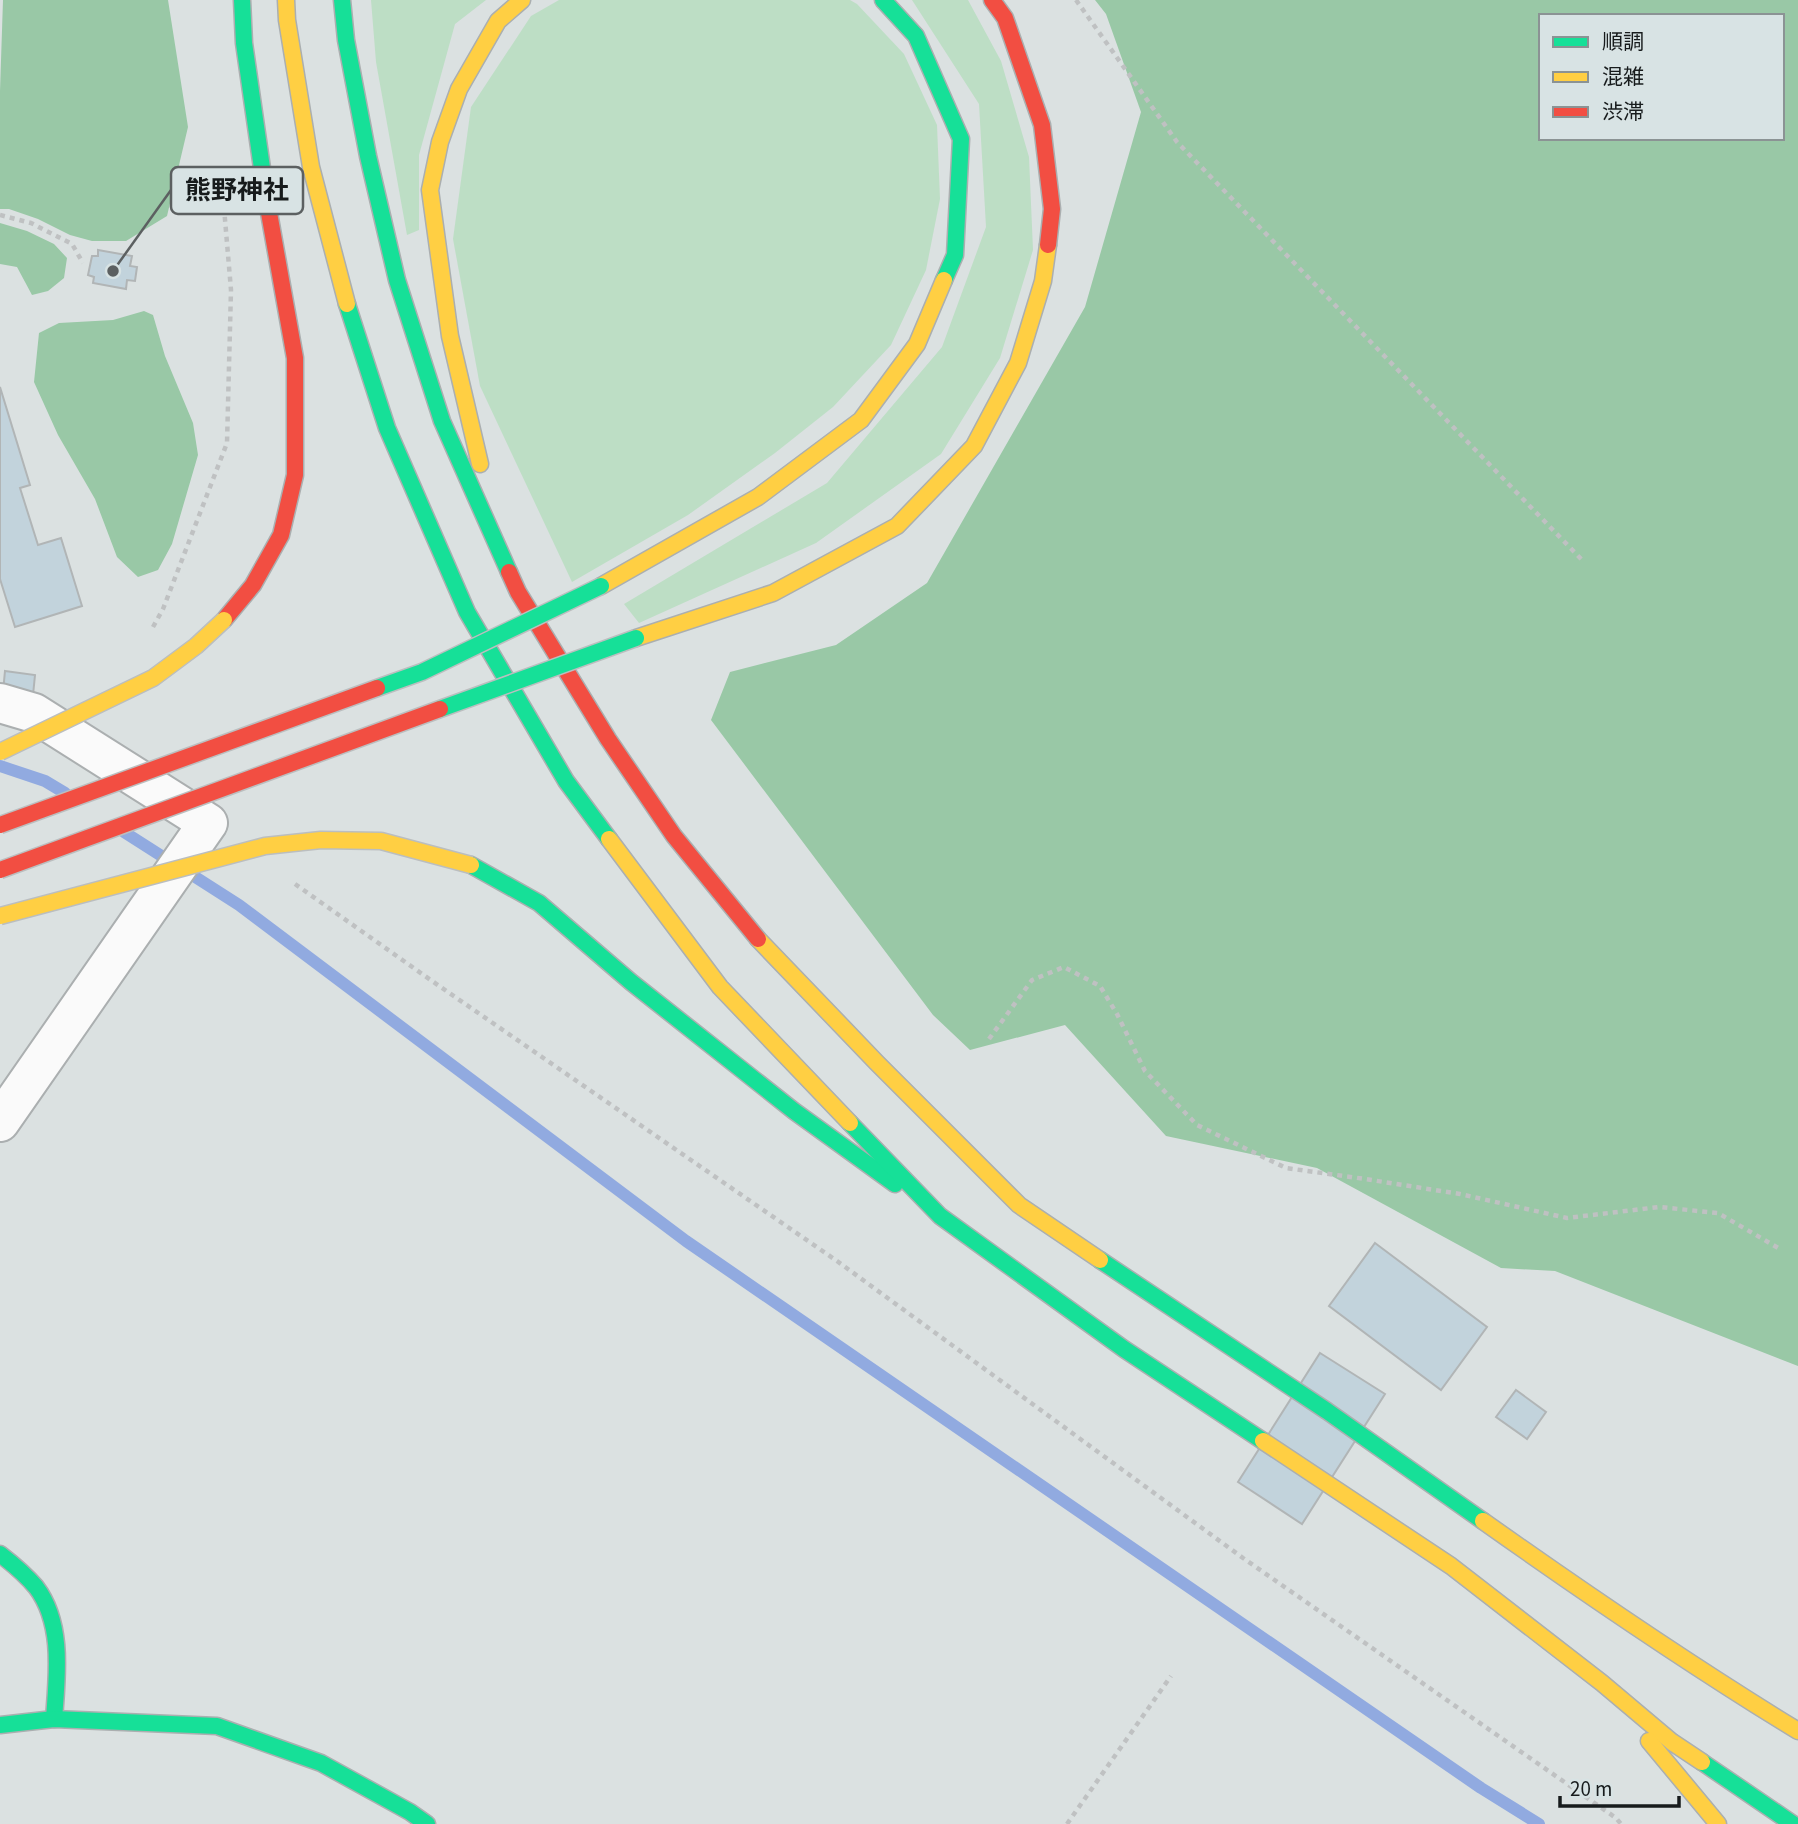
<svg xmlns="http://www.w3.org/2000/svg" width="1798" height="1824" viewBox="0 0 1798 1824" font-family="'Source Sans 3','Noto Sans JP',sans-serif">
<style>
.green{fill:#bddec5}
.forest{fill:#99c8a6;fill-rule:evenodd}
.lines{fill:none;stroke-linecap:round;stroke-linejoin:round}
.stream{stroke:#91aae0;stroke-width:12}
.building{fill:#c2d3dc;stroke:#b1b5b6;stroke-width:2}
.street-casing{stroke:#abafb0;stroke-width:42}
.fast-casing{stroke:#abafb0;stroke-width:19}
.slow-casing{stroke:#abafb0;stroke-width:19}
.jam-casing{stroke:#abafb0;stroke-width:19}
.path{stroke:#bfc1c2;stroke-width:4.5;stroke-dasharray:5 5;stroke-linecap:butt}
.street{stroke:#fafafa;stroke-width:38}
.fast{stroke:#16e098;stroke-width:16}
.slow{stroke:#ffcf43;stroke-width:16}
.jam{stroke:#f24e42;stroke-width:16}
.fast-bridge-casing{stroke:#bbbebf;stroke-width:19;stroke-linecap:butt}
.slow-bridge-casing{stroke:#bbbebf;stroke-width:19;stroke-linecap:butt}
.jam-bridge-casing{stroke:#bbbebf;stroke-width:19;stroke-linecap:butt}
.fast-bridge{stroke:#16e098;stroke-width:16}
.slow-bridge{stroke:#ffcf43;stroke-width:16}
.jam-bridge{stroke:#f24e42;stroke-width:16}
.leader{fill:none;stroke:#5c6061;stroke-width:2.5}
.callout-dot{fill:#5c6061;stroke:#d8e3e4;stroke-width:2.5}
.callout{fill:#d8e3e4;stroke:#5c6061;stroke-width:2.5}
.callout-label{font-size:26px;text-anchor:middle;font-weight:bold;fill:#171b1c}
</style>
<rect width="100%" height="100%" fill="#dbe1e1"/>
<g class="green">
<polygon points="371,0 486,0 455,24 419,155 419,230 407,235 376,62"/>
<polygon points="559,0 850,0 857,4 904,54 937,125 940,199 926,270 891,345 833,407 775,453 688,515 572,582 480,386 453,239 471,107 531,16"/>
<polygon points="912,0 968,0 1001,61 1029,157 1033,250 1000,358 941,454 816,543 639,623 624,604 827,483 942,347 986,227 979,104"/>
</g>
<g class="forest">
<polygon points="3,0 168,0 188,127 167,216 126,241 92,241 70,235 38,219 9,209 0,209 0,91"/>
<path d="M 1095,0 L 1798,0 L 1798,1366 L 1555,1271 L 1501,1268 L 1317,1168 L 1166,1136 L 1065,1025 L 970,1050 L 933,1015 L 711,720 L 730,672 L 836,645 L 927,583 L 1085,307 L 1141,112 L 1106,14 ZM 1541,16 L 1782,16 L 1782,138 L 1541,138 Z"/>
<polygon points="0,223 27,231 54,244 67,258 64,278 48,291 32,295 17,267 0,264"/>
<polygon points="144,311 153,315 165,356 193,423 198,455 172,544 158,570 138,577 117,557 95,499 58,435 34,382 39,333 59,323 113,320"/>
</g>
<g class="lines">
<g class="stream">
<polyline points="0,766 45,781 65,793"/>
<polyline points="124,832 171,862"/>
<polyline points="189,873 239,905 686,1241 1481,1788 1539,1824"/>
</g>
</g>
<g class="building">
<polygon points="98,250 132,256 130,266 137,267 135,281 127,280 126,289 93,283 94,277 88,275 92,256 98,256"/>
<polygon points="0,387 30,485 20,488 38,545 61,538 82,606 15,627 0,579"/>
<polygon points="5,671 35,675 33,695 3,692"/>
<polygon points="1375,1243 1487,1327 1441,1390 1329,1306"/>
<polygon points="1320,1353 1385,1394 1302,1524 1238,1482"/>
<polygon points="1516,1390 1546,1412 1527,1439 1496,1417"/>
</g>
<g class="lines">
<defs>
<polyline id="street" points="0,703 34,713 208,823 0,1122"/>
<g id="fast">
<polyline points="242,0 244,43 266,196"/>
<polyline points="342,0 346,40 368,156 397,280 442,421 509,572"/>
<polyline points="883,0 916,36 961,139 955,255 944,280"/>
<polyline points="347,304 387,428 467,612 566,781 609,839"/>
<polyline points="471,865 539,903 631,982 794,1111 895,1184"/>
<polyline points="850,1123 940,1216 1124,1349 1263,1441"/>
<polyline points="1100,1260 1327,1411 1483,1521"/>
<path d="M 0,1554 C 13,1564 25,1574 36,1587 C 64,1624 57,1676 54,1719"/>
<polyline points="0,1725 54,1719 217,1726 321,1763 410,1812 427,1824"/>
<polyline points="1702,1762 1793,1824"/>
</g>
<g id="slow">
<polyline points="286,0 287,20 311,167 347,304"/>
<polyline points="480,464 450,336 430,190 440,142 459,89 498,21 522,0"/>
<polyline points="601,586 758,497 861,420 917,344 944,280"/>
<polyline points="636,638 773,593 897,526 974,446 1018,363 1043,281 1048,245"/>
<polyline points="609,839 720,987 850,1123"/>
<polyline points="758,939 877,1063 1019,1205 1100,1260"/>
<polyline points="1263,1441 1451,1566 1602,1683 1672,1742 1702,1762"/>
<path d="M 1483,1521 C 1586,1594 1690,1665 1798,1731"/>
<polyline points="1649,1741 1718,1824"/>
</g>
<g id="jam">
<polyline points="992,0 1005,18 1042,125 1052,209 1048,245"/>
<polyline points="509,572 518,592 608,739 674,836 758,939"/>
<polyline points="224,620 253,585 281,535 295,475 295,358 266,196"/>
</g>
</defs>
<use href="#street" class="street-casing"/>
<use href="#fast" class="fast-casing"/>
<use href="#slow" class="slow-casing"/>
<use href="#jam" class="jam-casing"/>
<g class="path">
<polyline points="1076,0 1177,142 1584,562"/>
<polyline points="0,215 31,223 72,244 83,263"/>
<polyline points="153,627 163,609 227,443 231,290 223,196"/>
<polyline points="295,884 432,981 837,1261 1243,1558 1616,1818 1621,1824"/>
<polyline points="989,1039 1032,980 1064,967 1100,986 1117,1014 1145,1071 1197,1125 1286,1168 1365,1179 1460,1194 1567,1218 1659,1207 1718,1213 1780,1249"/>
<polyline points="1067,1824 1171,1676"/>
</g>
<use href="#street" class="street"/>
<use href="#fast" class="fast"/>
<use href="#slow" class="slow"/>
<use href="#jam" class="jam"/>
<defs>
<g id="fast-bridge">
<polyline points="377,688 422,672 601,586"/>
<polyline points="440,709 636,638"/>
</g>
<g id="slow-bridge">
<polyline points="0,752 153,678 196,646 224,620"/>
<polyline points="0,916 265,846 321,840 381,841 471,865"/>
</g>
<g id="jam-bridge">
<polyline points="0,825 377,688"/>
<polyline points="0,870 440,709"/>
</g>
</defs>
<use href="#fast-bridge" class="fast-bridge-casing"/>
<use href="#slow-bridge" class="slow-bridge-casing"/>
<use href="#jam-bridge" class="jam-bridge-casing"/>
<use href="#fast-bridge" class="fast-bridge"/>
<use href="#slow-bridge" class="slow-bridge"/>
<use href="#jam-bridge" class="jam-bridge"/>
</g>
<path class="leader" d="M113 271L171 190"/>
<circle class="callout-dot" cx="113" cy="271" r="7"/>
<rect class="callout" x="171" y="167" width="132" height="47" rx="7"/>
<g class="callout-label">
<text x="237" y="199">熊野神社</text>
</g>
<rect x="1539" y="14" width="245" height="126" fill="#d8e3e4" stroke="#8b9394" stroke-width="2"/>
<rect x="1553" y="37" width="35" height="10" fill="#16e098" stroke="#8b9394" stroke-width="2"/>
<text x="1602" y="49" font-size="21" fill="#171b1c">順調</text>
<rect x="1553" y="72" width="35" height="10" fill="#ffcf43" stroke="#8b9394" stroke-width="2"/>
<text x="1602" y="84" font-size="21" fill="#171b1c">混雑</text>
<rect x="1553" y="107" width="35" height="10" fill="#f24e42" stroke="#8b9394" stroke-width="2"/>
<text x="1602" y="119" font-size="21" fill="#171b1c">渋滞</text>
<path d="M1560 1796v10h119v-10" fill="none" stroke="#171b1c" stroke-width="3.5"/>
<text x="1570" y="1796" font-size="21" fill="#171b1c" stroke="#d8e3e4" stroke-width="5" paint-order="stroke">20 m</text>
</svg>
